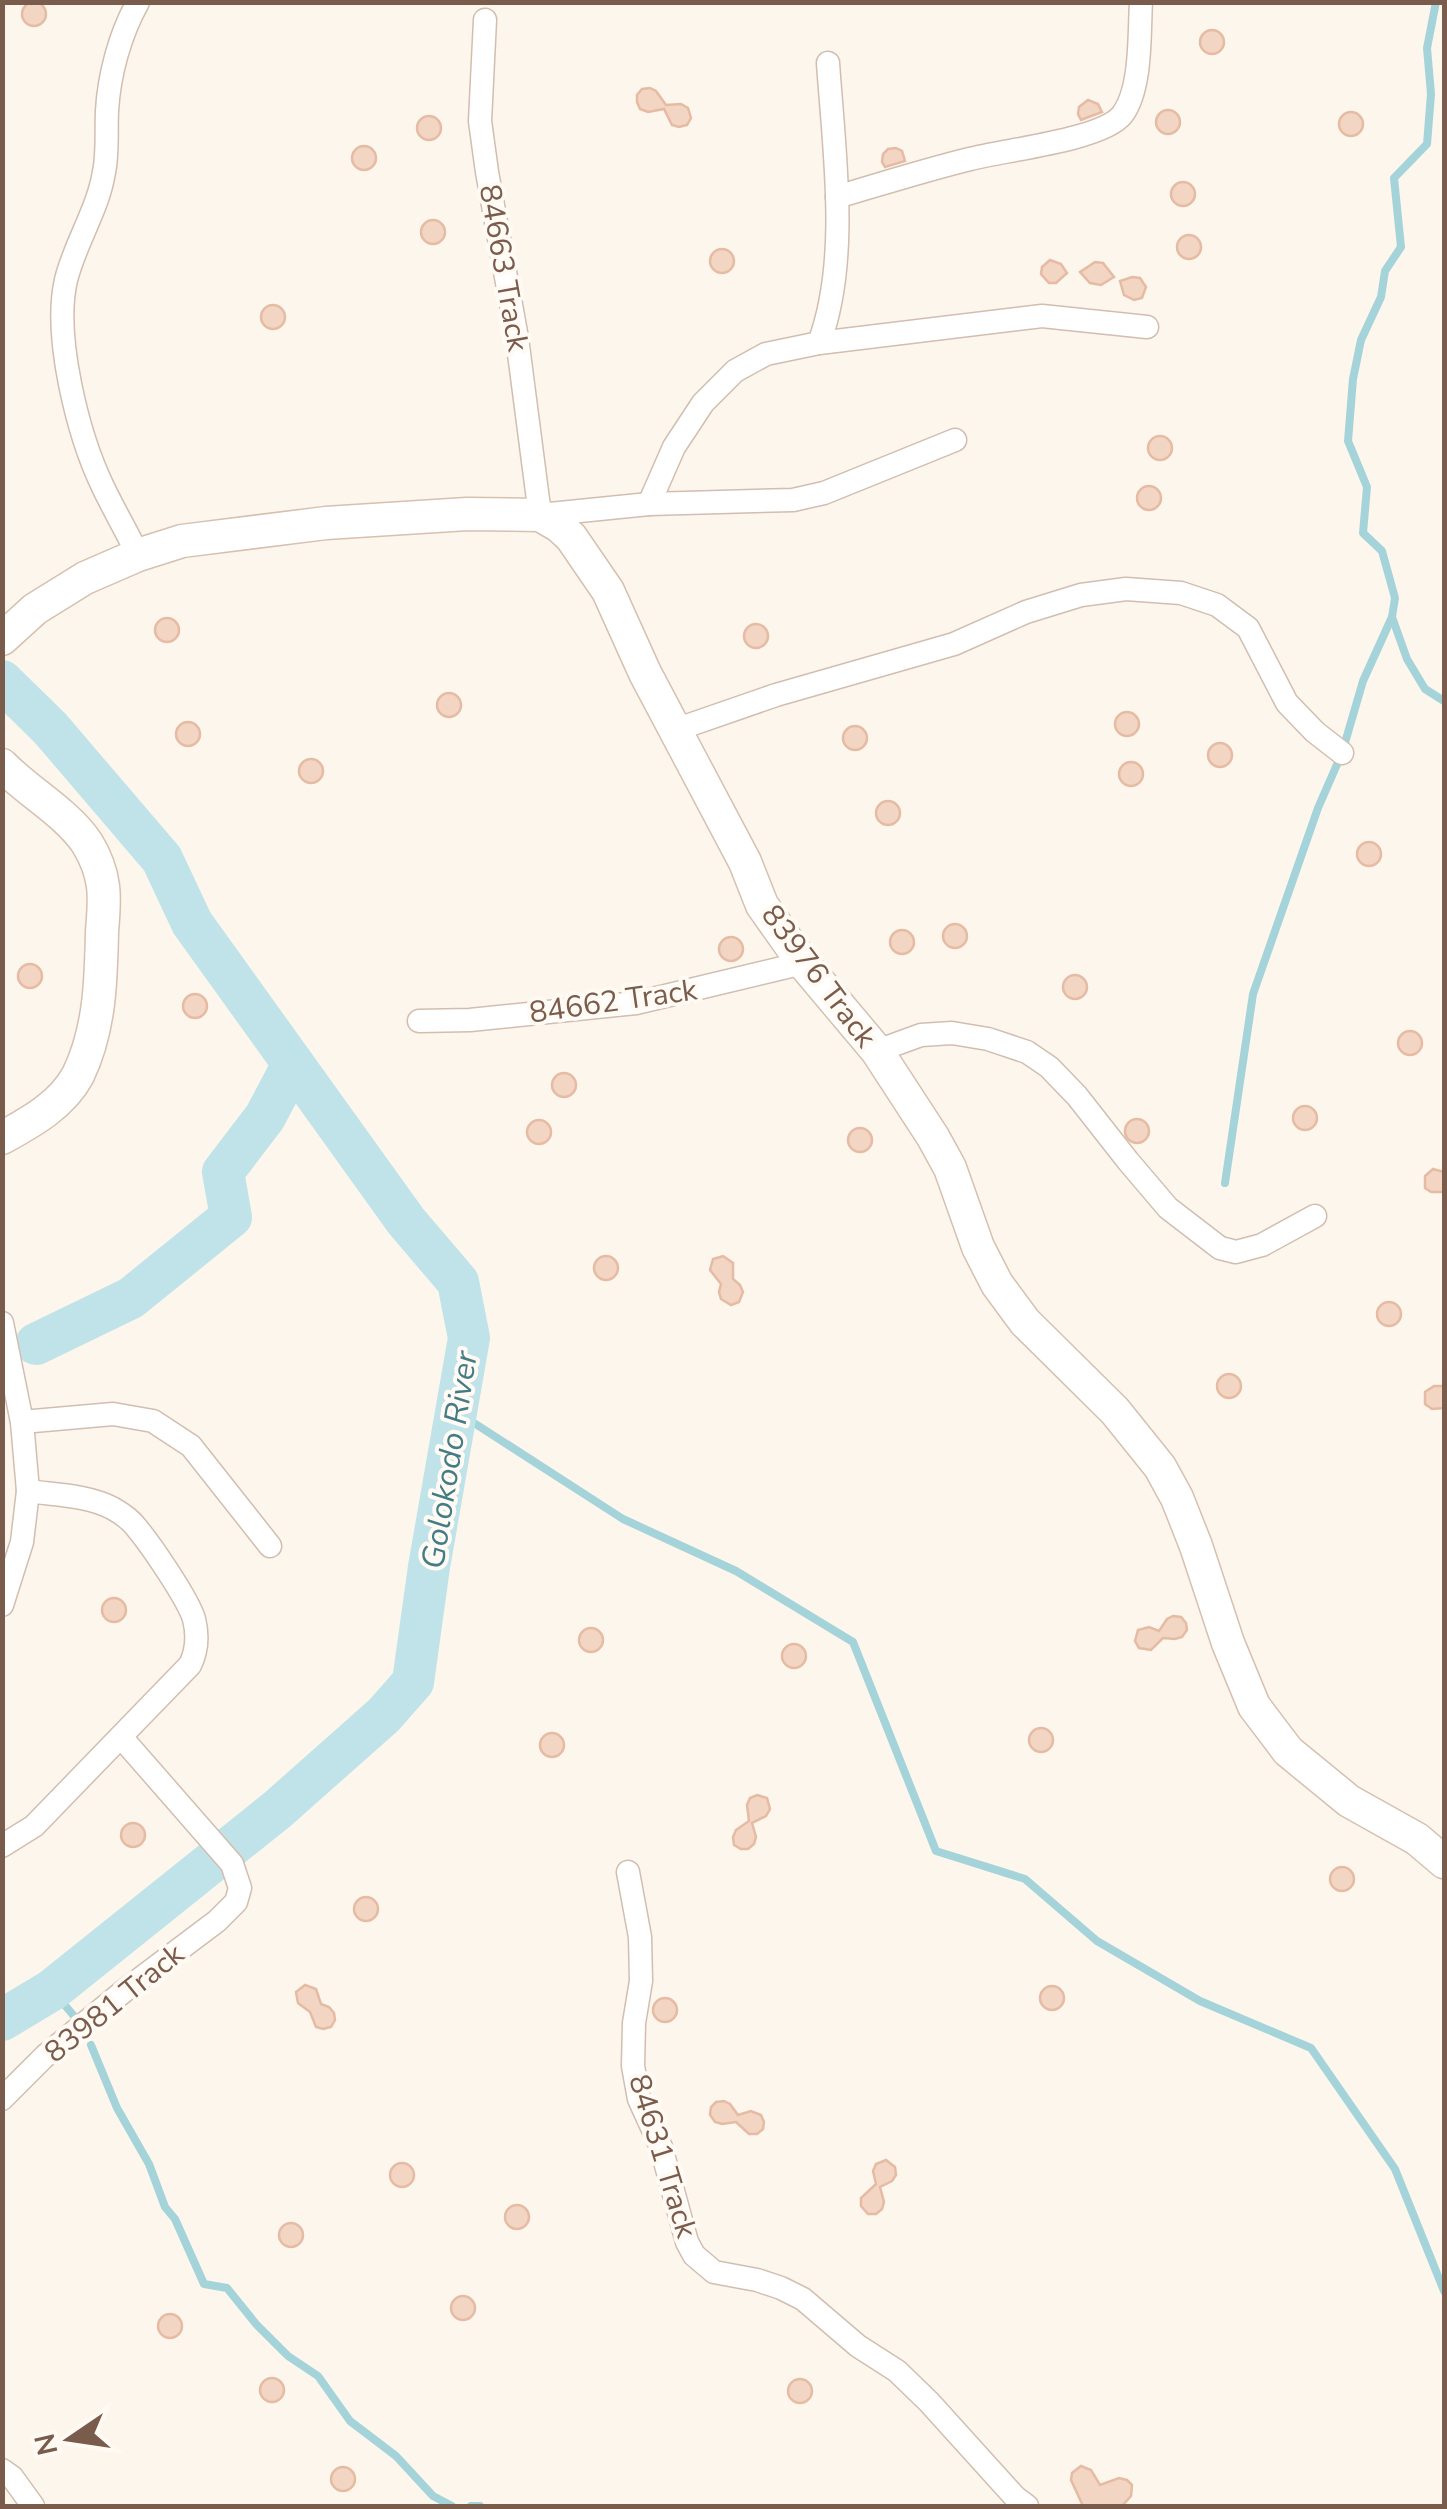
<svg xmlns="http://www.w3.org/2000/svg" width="1447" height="2509" viewBox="0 0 1447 2509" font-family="'Nunito Sans',sans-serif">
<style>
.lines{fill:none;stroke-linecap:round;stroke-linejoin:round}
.stream{stroke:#a5d3da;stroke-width:8}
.river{stroke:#bfe3e8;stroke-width:42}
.building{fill:#f3d5c3;stroke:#e6bba3;stroke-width:2.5}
.street-casing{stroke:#d1beb0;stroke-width:25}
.secondary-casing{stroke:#d6c0b0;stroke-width:35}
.street{stroke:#fff;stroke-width:22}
.secondary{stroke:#fff;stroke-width:32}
.labels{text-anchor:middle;stroke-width:8;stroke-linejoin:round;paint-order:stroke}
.street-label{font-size:30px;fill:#7a5c4d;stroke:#fffaf3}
.water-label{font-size:32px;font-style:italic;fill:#437c86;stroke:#fffaf3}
</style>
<rect width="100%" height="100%" fill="#fdf6ec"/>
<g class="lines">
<g class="stream">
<polyline points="1436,2 1427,48 1431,94 1427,144 1394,178 1401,247 1385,271 1381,297 1361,340 1353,379 1348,441 1367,487 1363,533 1382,551 1395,598 1392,617 1407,659 1425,689 1444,701"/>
<polyline points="1225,1183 1253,994 1318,808 1342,753 1363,681 1392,617"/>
<polyline points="457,1412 623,1519 736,1571 853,1642 936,1851 1025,1879 1097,1941 1200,2001 1311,2048 1395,2169 1444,2291"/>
<polyline points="52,1990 74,2016"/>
<polyline points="91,2045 117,2108 149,2164 165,2207 175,2219 204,2284 227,2288 256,2324 288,2356 318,2376 350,2421 396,2456 433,2496 452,2506"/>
<polyline points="471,2506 480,2506"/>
</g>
<g class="river">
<polyline points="2,681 50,728 162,859 192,923 406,1221 458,1282 469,1338 429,1567 413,1682 384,1715 278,1809 52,1990 2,2020"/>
<polyline points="36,1344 131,1298 231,1217 223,1172 265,1117 293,1064"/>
</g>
</g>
<g class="building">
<circle cx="34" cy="14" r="12"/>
<circle cx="1212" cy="42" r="12"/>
<polygon points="650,88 656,91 666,105 681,104 688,108 691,118 687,125 679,127 672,125 664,109 648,112 640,109 637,102 637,95 642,89"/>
<polygon points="1088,100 1098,104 1102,112 1081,120 1078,114 1079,107"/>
<circle cx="1168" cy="122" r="12"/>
<circle cx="1351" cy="124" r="12"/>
<circle cx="429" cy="128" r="12"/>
<circle cx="364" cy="158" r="12"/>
<polygon points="896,148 902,151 905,161 885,167 882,162 883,154 888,149"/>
<circle cx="1183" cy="194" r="12"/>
<circle cx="433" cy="232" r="12"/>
<circle cx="1189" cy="247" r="12"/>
<circle cx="722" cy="261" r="12"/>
<polygon points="1050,260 1061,264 1067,273 1056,283 1049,283 1041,274 1042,267"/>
<polygon points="1095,262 1103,263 1114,277 1101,285 1090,283 1080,272"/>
<polygon points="1132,277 1140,278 1146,287 1142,298 1134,300 1124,295 1120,281"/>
<circle cx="273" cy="317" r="12"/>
<circle cx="1160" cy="448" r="12"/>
<circle cx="1149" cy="498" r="12"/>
<circle cx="167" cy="630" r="12"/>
<circle cx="756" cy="636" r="12"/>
<circle cx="449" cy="705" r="12"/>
<circle cx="1127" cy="724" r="12"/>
<circle cx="188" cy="734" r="12"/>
<circle cx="855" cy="738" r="12"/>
<circle cx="1220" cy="755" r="12"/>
<circle cx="311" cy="771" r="12"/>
<circle cx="1131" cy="774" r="12"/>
<circle cx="888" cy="813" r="12"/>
<circle cx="1369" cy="854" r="12"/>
<circle cx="955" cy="936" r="12"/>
<circle cx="902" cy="942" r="12"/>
<circle cx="731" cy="949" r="12"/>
<circle cx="30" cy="976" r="12"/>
<circle cx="1075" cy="987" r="12"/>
<circle cx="195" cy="1006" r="12"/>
<circle cx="1410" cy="1043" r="12"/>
<circle cx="564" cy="1085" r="12"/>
<circle cx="1305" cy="1118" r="12"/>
<circle cx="1137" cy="1131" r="12"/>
<circle cx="539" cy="1132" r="12"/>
<circle cx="860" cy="1140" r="12"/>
<polygon points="1433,1169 1444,1172 1444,1192 1431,1192 1425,1188 1425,1176"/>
<polygon points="723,1256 733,1263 733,1279 740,1285 743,1292 739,1302 731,1305 721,1299 719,1292 721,1284 710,1270 713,1259"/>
<circle cx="606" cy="1268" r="12"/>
<circle cx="1389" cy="1314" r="12"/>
<circle cx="1229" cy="1386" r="12"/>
<polygon points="1434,1386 1444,1386 1444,1408 1432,1409 1425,1404 1425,1392"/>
<circle cx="114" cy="1610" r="12"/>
<polygon points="1173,1616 1181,1617 1186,1623 1187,1630 1182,1637 1175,1639 1163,1638 1151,1650 1139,1648 1135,1641 1138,1630 1149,1627 1159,1631 1167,1619"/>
<circle cx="591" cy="1640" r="12"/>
<circle cx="794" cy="1656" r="12"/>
<circle cx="1041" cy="1740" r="12"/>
<circle cx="552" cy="1745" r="12"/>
<polygon points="757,1795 767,1798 770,1809 766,1816 752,1823 756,1837 754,1844 748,1849 741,1849 734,1845 733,1837 736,1830 749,1821 747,1805 750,1798"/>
<circle cx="133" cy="1835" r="12"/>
<circle cx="1342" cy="1879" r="12"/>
<circle cx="366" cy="1909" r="12"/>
<polygon points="305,1985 316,1989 321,2004 329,2007 334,2013 335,2020 331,2027 323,2029 316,2027 310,2012 298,2003 296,1992"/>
<circle cx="1052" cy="1998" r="12"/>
<circle cx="665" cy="2010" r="12"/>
<polygon points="724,2101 730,2104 738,2115 751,2111 761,2115 764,2122 763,2129 757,2134 749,2134 736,2122 722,2124 715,2122 710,2115 711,2107 716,2102"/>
<polygon points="886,2160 895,2167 896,2175 892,2181 880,2187 884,2202 882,2209 876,2214 868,2214 861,2206 861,2198 876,2184 873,2171 876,2164"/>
<circle cx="402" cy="2175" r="12"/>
<circle cx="517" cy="2217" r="12"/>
<circle cx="291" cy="2235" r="12"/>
<circle cx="463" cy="2308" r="12"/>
<circle cx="170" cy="2326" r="12"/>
<circle cx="272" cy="2390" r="12"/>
<circle cx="800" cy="2391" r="12"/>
<polygon points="1081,2466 1091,2470 1100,2485 1119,2478 1127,2480 1132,2485 1131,2496 1122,2506 1083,2506 1071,2480 1072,2473"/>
<circle cx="343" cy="2479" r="12"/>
</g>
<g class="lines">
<defs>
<g id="street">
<path d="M 138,2 C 120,34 109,75 107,111 C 106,131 108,153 104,172 C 98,210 75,243 66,280 C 53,336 78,435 103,487 C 114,510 127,532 138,555"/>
<polyline points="485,20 480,121 487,172 517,338 540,515 649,504 793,500 824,493 955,440"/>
<path d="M 837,197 C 881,184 925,170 970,159 C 1004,150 1102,140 1122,115 C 1142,89 1139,34 1141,2"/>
<path d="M 819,343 C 850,260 834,151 828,63"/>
<polyline points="649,504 674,447 703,403 735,371 766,354 819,343 1042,316 1147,327"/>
<polyline points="675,730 776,695 954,644 1026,612 1081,595 1126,589 1181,593 1217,605 1248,628 1287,703 1315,732 1342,753"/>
<polyline points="419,1021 470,1020 636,1003 803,963"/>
<polyline points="877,1051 921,1035 952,1033 988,1039 1027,1052 1049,1067 1077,1096 1128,1161 1168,1208 1220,1248 1236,1252 1262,1245 1315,1216"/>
<polyline points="2,1323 22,1422 28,1491 22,1542 2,1605"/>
<polyline points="22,1422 113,1414 153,1421 191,1446 270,1546"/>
<path d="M 2,1846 L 34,1826 L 190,1665 C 197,1651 198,1635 194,1619 C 188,1599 151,1545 136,1527 C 130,1519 121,1513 112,1508 C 87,1495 55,1495 28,1491"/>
<polyline points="628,1872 640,1937 641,1981 634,2023 633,2066 639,2099 661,2147 687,2242 694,2255 714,2272 757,2280 781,2288 803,2299 858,2346 897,2371 929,2402 1015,2497 1027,2506"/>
<polyline points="2,2099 45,2056 124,1991 217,1921 236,1902 240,1888 232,1864 121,1737"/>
<polyline points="2,2470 12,2477 33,2506"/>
</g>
<g id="secondary">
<polyline points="2,639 35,609 85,578 138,555 182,541 326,523 467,514 540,515 559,526 571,537 608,591 645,673 745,862 762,905 803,963 877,1051 933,1137 950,1168 978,1247 997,1284 1025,1322 1115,1411 1160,1467 1177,1498 1196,1546 1228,1643 1254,1706 1288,1751 1349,1801 1417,1839 1444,1862"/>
<path d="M 2,765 C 28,792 66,812 87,843 C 95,856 101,871 103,886 C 105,901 103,917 102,932 C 101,980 100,1030 78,1075 C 62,1105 31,1122 2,1138"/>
</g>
</defs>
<use href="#street" class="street-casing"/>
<use href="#secondary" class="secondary-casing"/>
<use href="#street" class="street"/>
<use href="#secondary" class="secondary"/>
</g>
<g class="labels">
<g class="street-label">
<text transform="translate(504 268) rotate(80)" y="10">84663 Track</text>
<text transform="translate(819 976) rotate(53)" y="10">83976 Track</text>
<text transform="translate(613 1001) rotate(-8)" y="10">84662 Track</text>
<text transform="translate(114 2003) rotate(-39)" y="10">83981 Track</text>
<text transform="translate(663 2156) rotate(73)" y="10">84631 Track</text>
</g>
<g class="water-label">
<text transform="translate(449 1460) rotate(-81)" y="11">Golokodo River</text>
</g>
</g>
<rect width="1447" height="2509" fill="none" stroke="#7a5c4d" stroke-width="10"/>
<g transform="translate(70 2439) rotate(257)" stroke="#fffaf3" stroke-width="8" paint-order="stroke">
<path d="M0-8L18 38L0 25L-18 38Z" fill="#7a5c4d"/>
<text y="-15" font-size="28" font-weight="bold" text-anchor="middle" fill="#7a5c4d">N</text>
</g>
</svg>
